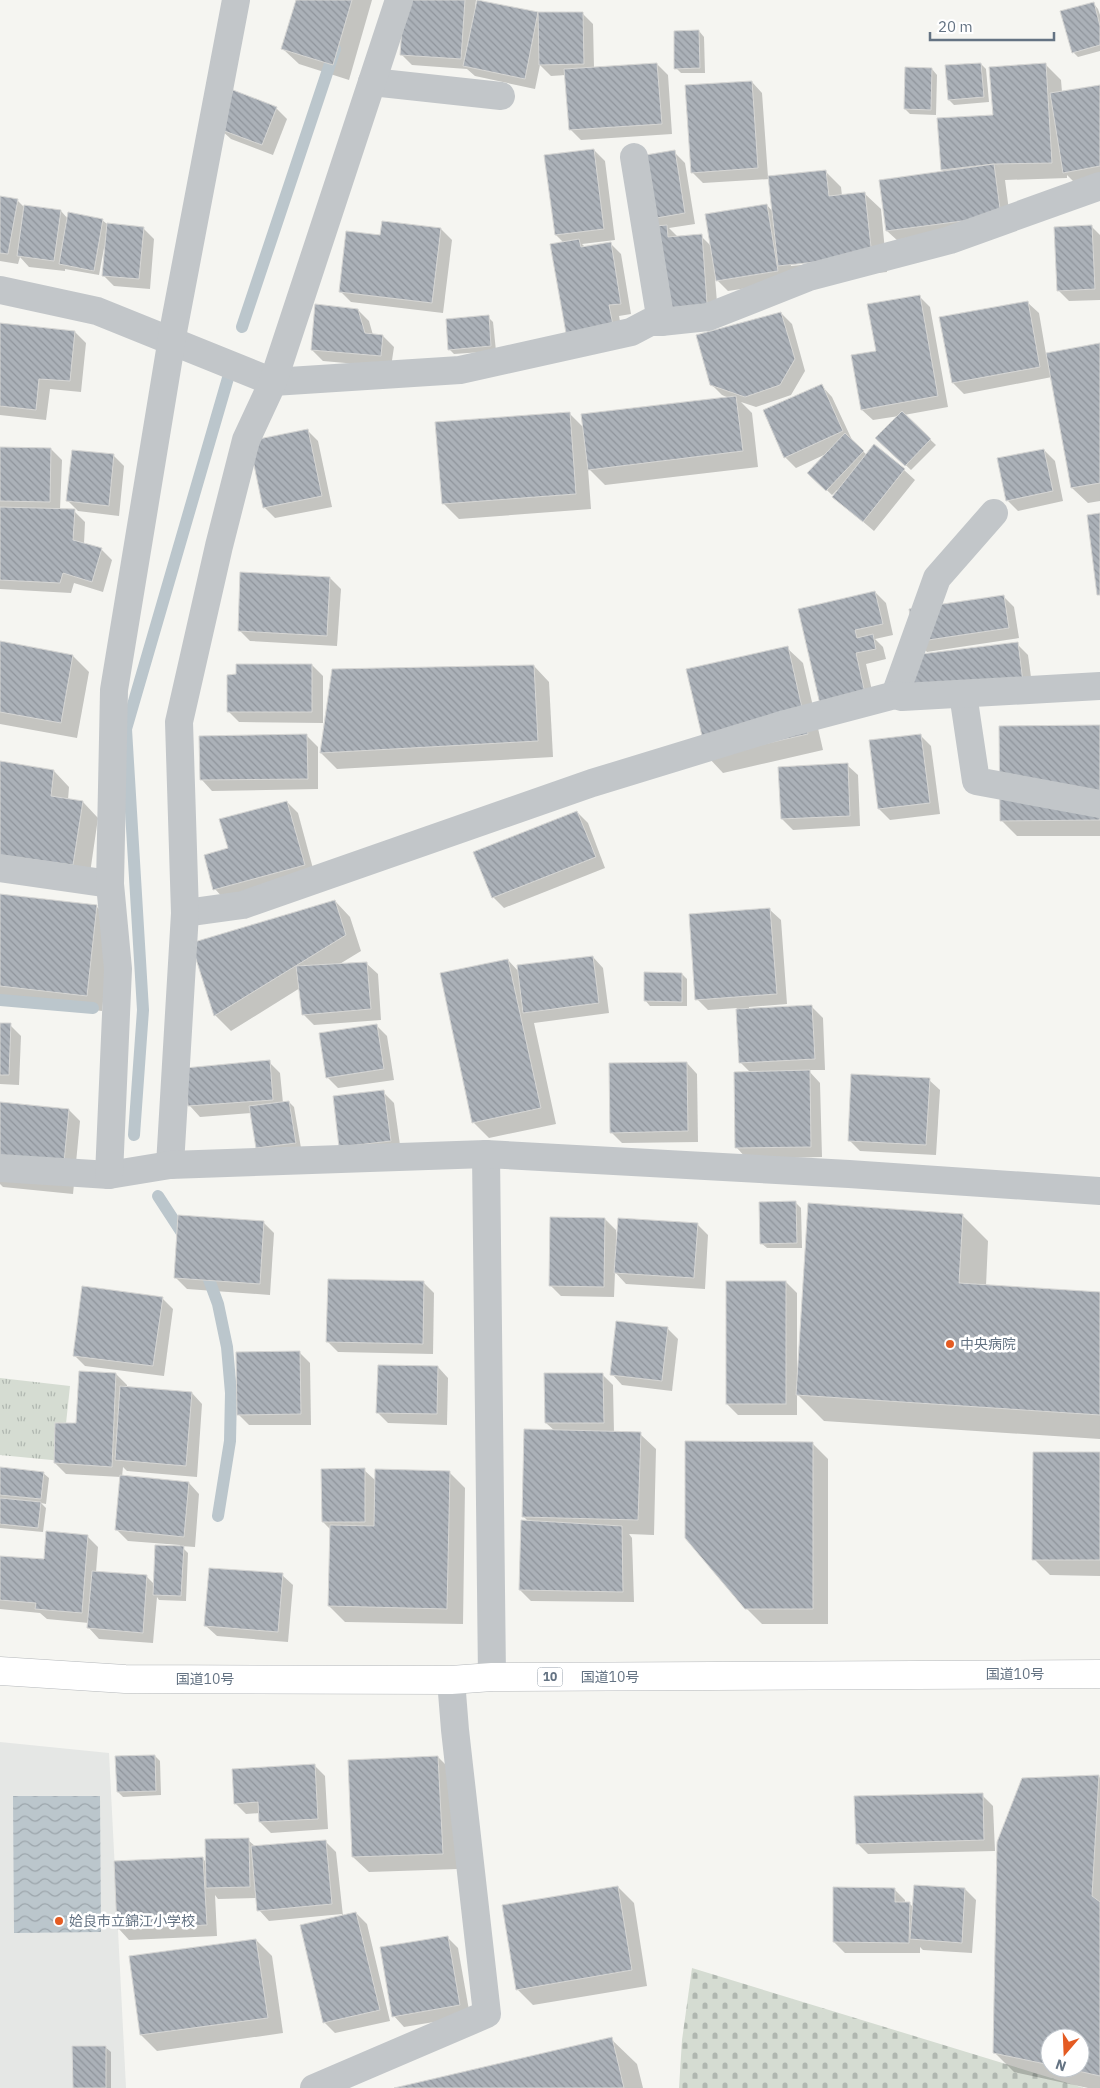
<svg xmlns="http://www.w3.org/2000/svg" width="1100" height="2088" viewBox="0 0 1100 2088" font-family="'IBM Plex Sans','Noto Sans JP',sans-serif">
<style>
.built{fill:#e5e7e5}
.cemetery{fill:url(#cemetery-stones)}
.park{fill:url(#park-tufts)}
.water{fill:url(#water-waves)}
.shadow{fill:#0003;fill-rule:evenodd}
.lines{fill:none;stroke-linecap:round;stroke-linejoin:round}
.stream{stroke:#bbc6cc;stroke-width:12}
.building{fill:url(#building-back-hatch);stroke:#d6d6d4}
.highway-casing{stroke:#b5b8bb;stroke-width:29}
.minor{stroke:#c2c6c9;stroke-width:28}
.highway{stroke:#fff;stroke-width:28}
.poi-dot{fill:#e45b22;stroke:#fff;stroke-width:2}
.labels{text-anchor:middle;stroke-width:5;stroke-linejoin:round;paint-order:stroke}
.shield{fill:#fff;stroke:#929da8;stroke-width:1}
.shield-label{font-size:12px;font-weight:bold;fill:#647383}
.poi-label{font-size:14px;fill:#647383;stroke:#fff;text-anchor:start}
.street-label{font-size:14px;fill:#647383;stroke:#fff}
</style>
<defs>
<pattern id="cemetery-stones" width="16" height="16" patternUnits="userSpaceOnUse" patternTransform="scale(1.25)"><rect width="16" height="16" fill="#d5dcd2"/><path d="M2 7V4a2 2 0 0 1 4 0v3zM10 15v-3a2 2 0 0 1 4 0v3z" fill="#b0b7b0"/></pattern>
<pattern id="park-tufts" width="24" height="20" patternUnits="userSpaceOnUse" patternTransform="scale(1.25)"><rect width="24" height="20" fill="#d5dcd2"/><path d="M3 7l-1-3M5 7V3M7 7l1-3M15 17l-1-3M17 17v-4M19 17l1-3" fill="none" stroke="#b0b7b0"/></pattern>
<pattern id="water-waves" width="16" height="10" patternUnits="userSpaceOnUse" patternTransform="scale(1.25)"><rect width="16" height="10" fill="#bbc6cc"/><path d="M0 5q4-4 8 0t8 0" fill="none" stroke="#9ca5ab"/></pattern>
<pattern id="building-back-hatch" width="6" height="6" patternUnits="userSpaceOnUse" patternTransform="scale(1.25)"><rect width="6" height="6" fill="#abb1b8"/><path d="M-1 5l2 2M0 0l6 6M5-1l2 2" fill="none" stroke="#8f949b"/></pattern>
</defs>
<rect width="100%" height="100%" fill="#f5f5f1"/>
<polygon class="built" points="0,1742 109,1753 126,2088 0,2088"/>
<polygon class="cemetery" points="692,1968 1084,2088 679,2088 682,2040"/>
<polygon class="park" points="0,1378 70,1386 62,1461 0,1455"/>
<polygon class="water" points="13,1796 100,1796 101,1932 14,1933"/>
<g class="shadow">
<polygon points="297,0 372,0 349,80 299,64 283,49"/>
<polygon points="405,0 476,0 475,8 477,9 478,1 538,14 582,13 593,24 594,68 657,64 668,75 672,134 581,140 570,129 566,75 551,76 540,65 535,89 475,76 467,69 412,65 401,54"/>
<polygon points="1093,3 1098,9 1100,15 1100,51 1078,57 1073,52"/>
<polygon points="699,31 704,37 705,73 681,73 676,68"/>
<polygon points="981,64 986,69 989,102 954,105 949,100"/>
<polygon points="1045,64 1061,80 1062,92 1100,86 1100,179 1075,183 1067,175 1067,178 1005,180 1011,226 898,241 887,231 944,172 942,170"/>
<polygon points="932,69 937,75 936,115 910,114 905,109"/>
<path d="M 752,82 L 762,93 L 768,177 L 825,171 L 841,187 L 842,196 L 865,194 L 881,209 L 887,272 L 788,282 L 728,291 L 715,278 L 719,327 L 643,228 L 674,152 L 685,163 L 695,224 L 669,228 L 678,237 L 701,236 L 711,246 L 767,205 L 773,212 L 770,179 L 703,183 L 692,172 ZM 879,257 L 791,266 L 791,264 Z"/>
<polygon points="276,108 287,119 273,155 231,139 220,129"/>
<polygon points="594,150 605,161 615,240 582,244 586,248 611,244 621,254 631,314 619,316 623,336 578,343 564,243 556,235"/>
<polygon points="0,197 17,200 24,207 61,211 68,219 102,220 107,224 143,228 154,239 150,289 114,286 103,275 106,248 104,248 99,275 65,269 65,271 29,267 20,257 18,264 0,261"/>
<polygon points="1091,226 1100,235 1100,300 1069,301 1058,290"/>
<polygon points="441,229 452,240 443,313 351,302 340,291 381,237"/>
<polygon points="919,296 930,307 948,407 904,415 936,445 911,470 877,438 899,416 873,420 862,410 877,352"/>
<polygon points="1028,303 1039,313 1046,354 1100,344 1100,501 1088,503 1072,488 1052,377 964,394 953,383"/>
<polygon points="358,310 369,321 373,335 383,336 394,347 391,367 323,361 312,350"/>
<polygon points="781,313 792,324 805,371 791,395 756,407 741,402 752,413 758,467 605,485 588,468 591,509 459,519 443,503 569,413 584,428 729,398 722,395 711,384"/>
<polygon points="488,317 493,322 496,351 454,354 449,349"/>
<polygon points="0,324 75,332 86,343 81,392 50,389 46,420 0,415"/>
<polygon points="822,386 832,397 853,442 867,455 904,470 915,480 874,531 834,497 838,492 837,490 832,495 809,473 826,454 796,468 785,457"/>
<polygon points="307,430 318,441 332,507 275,518 264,507"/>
<polygon points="0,448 51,449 62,460 60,510 74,511 85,522 84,544 101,549 112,560 103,592 74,583 71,593 0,589"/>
<polygon points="1044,450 1055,461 1063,501 1018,511 1007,500"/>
<polygon points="113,455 124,466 119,516 78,511 67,500"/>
<polygon points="330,578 341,589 337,646 250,641 239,630"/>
<polygon points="875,592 886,603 893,635 875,639 883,647 886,659 866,664 875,704 800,610"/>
<polygon points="1003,596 1014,607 1019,638 927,652 916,641"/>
<polygon points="0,643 73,656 89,672 77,738 0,724"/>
<polygon points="1017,644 1028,655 1033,692 914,707"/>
<polygon points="787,648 803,663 823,750 723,773 708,757"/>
<polygon points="312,665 323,676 323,723 239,722 228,711"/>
<polygon points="534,666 549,682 553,757 337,769 321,753"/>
<polygon points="1100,727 1100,836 1017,836 1001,820"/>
<polygon points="920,735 931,746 940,814 890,820 879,809"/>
<polygon points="307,736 318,747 318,789 212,791 202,780"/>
<polygon points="0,762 54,771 69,787 68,800 83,802 98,818 89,880 0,867"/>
<polygon points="847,765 858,775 860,826 793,830 782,819"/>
<polygon points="287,802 298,813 315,876 225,900 215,889 229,849"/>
<polygon points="577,812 588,823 605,868 504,908 493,897"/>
<polygon points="0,895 96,906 112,922 102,1011 0,999"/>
<polygon points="335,901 350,917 361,951 338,965 367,964 378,974 381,1020 314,1025 303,1014 300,988 231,1031 215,1015"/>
<polygon points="770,910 781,920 787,1004 749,1007 749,1009 812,1007 823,1018 825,1070 808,1070 820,1083 822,1157 747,1159 737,1148 751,1073 740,1062 737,1008 708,1010 697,999"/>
<polygon points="593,957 603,968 609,1013 534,1023 556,1124 489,1138 473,1122 508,960 519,972"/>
<polygon points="682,974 687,979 687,1006 650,1006 645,1000"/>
<polygon points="0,1024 10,1025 21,1036 19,1085 0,1084"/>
<polygon points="377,1026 387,1036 394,1080 338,1088 327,1077"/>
<polygon points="269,1062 280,1073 283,1103 289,1102 294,1107 301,1148 262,1153 257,1148 251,1113 200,1117 190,1106"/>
<polygon points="687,1063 697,1074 698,1142 622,1143 611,1132"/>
<polygon points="929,1080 940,1090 936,1155 860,1151 849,1140"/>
<polygon points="383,1092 394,1103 401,1152 351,1158"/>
<polygon points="0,1103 69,1110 80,1121 73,1194 3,1187 0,1184"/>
<polygon points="796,1203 801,1208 802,1248 767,1248 761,1243"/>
<polygon points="962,1215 988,1241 986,1286 1100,1294 1100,1439 824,1421 797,1394 797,1415 738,1415 727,1404 786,1282 797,1293 797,1376 799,1376"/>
<polygon points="605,1219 616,1230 616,1238 697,1224 708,1235 705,1289 626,1284 615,1272 614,1297 561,1296 550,1285"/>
<polygon points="263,1222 274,1233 270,1295 187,1289 176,1278"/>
<polygon points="423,1282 434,1293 433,1354 338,1352 328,1342"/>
<polygon points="162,1298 173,1309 164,1376 85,1366 74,1355"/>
<polygon points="667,1328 678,1339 672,1391 622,1385 612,1374"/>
<polygon points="299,1352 310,1363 311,1425 249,1425 238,1414"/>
<polygon points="438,1367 448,1378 447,1425 388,1423 377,1412"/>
<polygon points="116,1374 127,1385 127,1388 192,1393 202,1404 197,1477 127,1471 123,1467 122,1477 189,1483 199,1494 195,1547 181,1546 188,1553 186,1601 159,1600 157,1597 153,1643 99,1639 89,1628 89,1623 47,1619 40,1613 0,1609 0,1557 45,1560 87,1536 98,1547 96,1572 146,1576 154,1584 179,1548 180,1545 128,1541 117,1530 121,1477 66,1474 55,1463 77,1425"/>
<polygon points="602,1374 613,1385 614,1433 640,1434 656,1449 654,1535 629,1534 632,1538 634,1602 531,1601 520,1590 529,1522 523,1516 555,1431 546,1423"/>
<polygon points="812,1443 828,1459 828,1624 762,1624 746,1608"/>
<polygon points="1100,1454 1100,1576 1050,1575 1034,1559"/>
<polygon points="0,1469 43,1473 49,1478 46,1504 41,1503 46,1508 43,1532 0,1528"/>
<polygon points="364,1470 376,1481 449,1472 465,1488 463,1624 345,1622 329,1606 331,1530 323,1522"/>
<polygon points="282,1575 293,1585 288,1642 217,1636 206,1626"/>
<polygon points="155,1756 160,1761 161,1795 123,1797 118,1792"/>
<polygon points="438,1757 454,1773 458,1869 369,1872 353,1857"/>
<polygon points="314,1765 325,1776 328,1829 271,1833 260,1822 260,1813 246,1814 235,1803"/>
<path d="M 1099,1776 L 1100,1778 L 1100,2088 L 1088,2088 L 1014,2072 L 994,2052 ZM 1050,2038 L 1080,2038 L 1080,2068 L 1050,2068 Z"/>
<polygon points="982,1795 993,1806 995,1851 868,1854 857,1843"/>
<polygon points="248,1840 256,1847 325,1841 336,1852 343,1916 356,1913 367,1924 390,2021 335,2033 324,2022 342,1914 269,1921 259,1910 257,1898 218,1899 215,1895 217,1936 129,1940 119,1929 203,1859 207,1863"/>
<polygon points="618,1887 634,1903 647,1986 533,2005 517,1989"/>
<polygon points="894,1889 905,1900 905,1903 909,1903 914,1908 965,1889 976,1900 972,1953 923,1950 920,1947 920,1953 845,1953 834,1942"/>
<polygon points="447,1937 458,1948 470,2016 404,2027 394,2016"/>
<polygon points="256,1940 272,1956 283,2033 157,2051 141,2035"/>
<polygon points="611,2039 637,2064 643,2088 399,2088"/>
<polygon points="105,2047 111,2052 111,2088 74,2088"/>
</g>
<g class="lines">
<g class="stream">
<polyline points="242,327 335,49"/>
<polyline points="0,1000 93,1008"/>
<polyline points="134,1135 143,1010 126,729 228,378"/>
<polyline points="158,1196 186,1239"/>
<polyline points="204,1266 218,1304 227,1347 231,1393 230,1441 218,1516"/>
</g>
</g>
<g class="building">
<polygon points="296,0 352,0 333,65 281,49"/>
<polygon points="404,0 465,0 461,59 400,55"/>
<polygon points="477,0 538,12 525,79 463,66"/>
<polygon points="1094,2 1100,26 1100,45 1072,53 1060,11"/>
<polygon points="538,12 583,12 584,64 539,65"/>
<polygon points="699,30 700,68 674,69 674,31"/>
<polygon points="657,63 662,124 569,130 564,69"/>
<polygon points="981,63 984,97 948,100 945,65"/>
<polygon points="1046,63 1052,163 994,164 941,170 937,118 993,115 989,67"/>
<polygon points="905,67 932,68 931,110 904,109"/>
<polygon points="752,81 758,168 691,173 685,85"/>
<polygon points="1100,85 1100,166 1063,173 1050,93"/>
<polygon points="233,90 277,107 262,145 219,129"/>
<polygon points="594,149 604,229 555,235 544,155"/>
<polygon points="675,150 685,213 645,220 634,157"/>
<polygon points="994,164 1001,216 886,231 879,180"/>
<polygon points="826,170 829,196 865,192 872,256 778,266 768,176"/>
<polygon points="0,196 18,199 8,254 0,253"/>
<polygon points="767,204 778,271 716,281 705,214"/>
<polygon points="24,205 61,210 54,261 17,256"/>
<polygon points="68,212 103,219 94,271 59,264"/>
<polygon points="382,221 441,228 432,303 339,292 346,231 380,235"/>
<polygon points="107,223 144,227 139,279 102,276"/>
<polygon points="667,225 668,237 702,234 708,317 650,322 642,227"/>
<polygon points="1092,225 1095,289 1057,291 1054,227"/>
<polygon points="579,239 581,247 611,242 621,304 609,305 613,325 566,333 550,244"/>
<polygon points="920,295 938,396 861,410 851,355 876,351 867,304"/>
<polygon points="1028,301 1040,367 952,383 939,317"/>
<polygon points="315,304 358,309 365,333 383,335 381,356 311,350"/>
<polygon points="781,312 795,359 780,385 745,397 710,385 696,335"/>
<polygon points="489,315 491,346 448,350 446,319"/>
<polygon points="0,323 75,331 70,381 39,379 36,410 0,406"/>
<polygon points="1100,343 1100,483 1071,488 1046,353"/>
<polygon points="822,384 843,431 784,458 763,410"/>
<polygon points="736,396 743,451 588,470 581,414"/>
<polygon points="902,411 931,439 905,466 875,438"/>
<polygon points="570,412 576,494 442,504 435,422"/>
<polygon points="308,429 322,496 263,508 249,441"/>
<polygon points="845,433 864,451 826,491 807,473"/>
<polygon points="874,444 905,469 863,522 832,497"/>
<polygon points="0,447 51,448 50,502 0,501"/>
<polygon points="1044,449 1053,491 1006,501 997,458"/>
<polygon points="72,450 114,454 109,506 66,501"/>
<polygon points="0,507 75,509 73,540 102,548 92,582 63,573 60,583 0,580"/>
<polygon points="1100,513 1100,595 1097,595 1087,515"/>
<polygon points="240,572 330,577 327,636 238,631"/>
<polygon points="875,591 883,624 855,630 857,638 873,634 876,649 856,653 865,693 820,704 798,609"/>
<polygon points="1004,595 1009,628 915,642 909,609"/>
<polygon points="0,641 73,655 61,723 0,712"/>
<polygon points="1018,642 1023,682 902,697 897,657"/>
<polygon points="788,646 808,734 707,757 686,669"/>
<polygon points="236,664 312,664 312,712 227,712 227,675 236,674"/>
<polygon points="534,665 538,741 320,753 332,669"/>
<polygon points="1100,725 1100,820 1000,821 999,726"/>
<polygon points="307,734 308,779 200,780 199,736"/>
<polygon points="921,734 930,803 878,809 869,740"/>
<polygon points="0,761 54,770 51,796 83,801 73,865 0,855"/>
<polygon points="848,763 850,816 781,819 778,767"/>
<polygon points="287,801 305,865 213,890 204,855 228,848 219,819"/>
<polygon points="577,811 596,857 492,898 473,852"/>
<polygon points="0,894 97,905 87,996 0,986"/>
<polygon points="335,900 346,935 214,1016 191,943"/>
<polygon points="770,908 777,994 695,1000 689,914"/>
<polygon points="593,956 599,1003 523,1013 517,965"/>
<polygon points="508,959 541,1108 472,1123 440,973"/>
<polygon points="367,962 371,1009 302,1015 296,966"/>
<polygon points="644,972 682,973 682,1002 644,1001"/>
<polygon points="812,1005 815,1059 739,1063 736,1009"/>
<polygon points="0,1023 11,1023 9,1075 0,1075"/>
<polygon points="377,1024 384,1069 326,1078 319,1033"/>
<polygon points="270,1060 273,1100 188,1106 185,1068"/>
<polygon points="687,1062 688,1131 610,1133 609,1063"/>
<polygon points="810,1070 811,1147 735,1148 734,1072"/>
<polygon points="851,1074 930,1078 926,1145 848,1141"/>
<polygon points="384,1090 391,1141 339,1147 333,1096"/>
<polygon points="289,1101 296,1143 256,1148 249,1106"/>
<polygon points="0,1102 69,1109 62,1184 0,1178"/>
<polygon points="796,1201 797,1243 760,1244 759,1202"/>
<polygon points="808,1203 963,1214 959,1283 1100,1292 1100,1415 796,1395"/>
<polygon points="178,1215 264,1221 260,1284 174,1278"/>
<polygon points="550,1217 605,1218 604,1287 549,1286"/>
<polygon points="618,1218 698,1223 694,1278 614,1273"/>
<polygon points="328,1279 424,1281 423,1344 326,1342"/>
<rect x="726" y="1281" width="60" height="123"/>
<polygon points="82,1286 163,1297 153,1366 73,1356"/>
<polygon points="616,1321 668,1327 662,1381 610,1375"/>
<polygon points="300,1351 301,1414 237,1415 236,1352"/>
<polygon points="378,1365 438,1366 437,1414 376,1413"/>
<polygon points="79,1371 116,1373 112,1467 54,1463 55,1423 76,1423"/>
<polygon points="544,1373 603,1373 604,1423 545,1423"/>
<polygon points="120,1386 192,1392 186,1466 115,1460"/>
<polygon points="524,1429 641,1432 638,1520 522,1517"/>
<polygon points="685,1441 813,1442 813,1609 745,1609 685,1538"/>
<polygon points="1033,1452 1100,1452 1100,1560 1032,1560"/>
<polygon points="0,1467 44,1472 41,1499 0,1495"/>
<polygon points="365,1468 365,1522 322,1522 321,1469"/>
<polygon points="375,1469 450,1471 447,1609 328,1606 330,1525 374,1526"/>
<polygon points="120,1475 189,1482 184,1537 115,1530"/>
<polygon points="0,1498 41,1502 38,1528 0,1524"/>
<polygon points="521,1520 622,1526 623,1592 519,1590"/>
<polygon points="46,1531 88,1535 82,1613 35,1609 36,1603 0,1600 0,1556 44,1559"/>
<polygon points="155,1545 184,1546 181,1596 153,1595"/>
<polygon points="209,1568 283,1573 278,1632 204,1626"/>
<polygon points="92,1571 147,1575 143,1633 87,1628"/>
<polygon points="155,1755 156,1791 117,1792 115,1756"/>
<polygon points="438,1756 443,1854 352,1857 348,1760"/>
<polygon points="315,1764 318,1819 259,1822 258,1802 234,1804 232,1769"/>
<polygon points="1099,1775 1092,1896 1100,1902 1100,2076 1065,2068 1080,2068 1080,2038 1050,2038 1050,2065 993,2053 997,1842 1022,1778"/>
<polygon points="983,1793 984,1840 856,1844 854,1796"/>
<polygon points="249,1838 250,1887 206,1888 205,1839"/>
<polygon points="326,1840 332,1904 257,1911 251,1846"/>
<polygon points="203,1857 207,1925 117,1929 114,1861"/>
<polygon points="914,1885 965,1888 962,1943 910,1939"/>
<polygon points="618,1886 632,1970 516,1990 502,1905"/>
<polygon points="833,1887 895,1888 895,1902 910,1902 909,1943 833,1942"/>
<polygon points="356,1912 380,2010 323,2023 300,1925"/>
<polygon points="448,1936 460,2005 392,2017 380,1947"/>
<polygon points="256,1939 268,2018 140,2035 129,1956"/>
<polygon points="612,2037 624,2088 394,2088"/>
<polygon points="72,2046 106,2046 106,2088 73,2088"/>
</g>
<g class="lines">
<defs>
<polyline id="highway" points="0,1671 125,1679 451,1680 492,1677 1100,1674"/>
</defs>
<use href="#highway" class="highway-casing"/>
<g class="minor">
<polyline points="372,82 501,96"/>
<polyline points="634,157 661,322"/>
<polyline points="0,290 97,311 273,382 460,370 631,332 650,322 661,322 708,317 809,277 950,240 1100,186"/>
<polyline points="963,694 976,781 1100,804"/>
<polyline points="895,695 937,578 994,513"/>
<polyline points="0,868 110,884"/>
<polyline points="185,913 243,905 592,783 785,724 895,695 902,697 1100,686"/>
<polyline points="486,1154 492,1677"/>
<polyline points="170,1165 185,913 179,722 219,546 246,440 273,382 399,0"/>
<polyline points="0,1168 109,1175 170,1165 486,1154 849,1174 1100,1191"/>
<polyline points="109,1175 118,969 110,884 114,690 173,332 236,0"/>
<polyline points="314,2088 487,2014 455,1730 451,1680"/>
</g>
<use href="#highway" class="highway"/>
</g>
<g class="poi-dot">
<circle cx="950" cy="1344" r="5"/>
<circle cx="59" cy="1921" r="5"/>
</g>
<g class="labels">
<rect class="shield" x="537.5" y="1667.5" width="25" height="19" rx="4"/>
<g class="shield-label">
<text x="550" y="1681">10</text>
</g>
<g class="poi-label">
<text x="960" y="1349">中央病院</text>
<text x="69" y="1926">姶良市立錦江小学校</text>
</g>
<g class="street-label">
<text x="1015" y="1679">国道10号</text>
<text x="610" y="1682">国道10号</text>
<text x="205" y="1684">国道10号</text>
</g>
</g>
<g transform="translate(1065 2053) rotate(199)"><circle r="24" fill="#ffffff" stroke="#c1c7cd"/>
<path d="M0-4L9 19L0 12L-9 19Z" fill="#e45b22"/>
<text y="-8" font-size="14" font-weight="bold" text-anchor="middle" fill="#647383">N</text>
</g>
<path d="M930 32v8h124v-8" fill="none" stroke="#647383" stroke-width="2.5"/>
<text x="938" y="32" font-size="15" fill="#647383" stroke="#ffffff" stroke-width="4" paint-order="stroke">20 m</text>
</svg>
